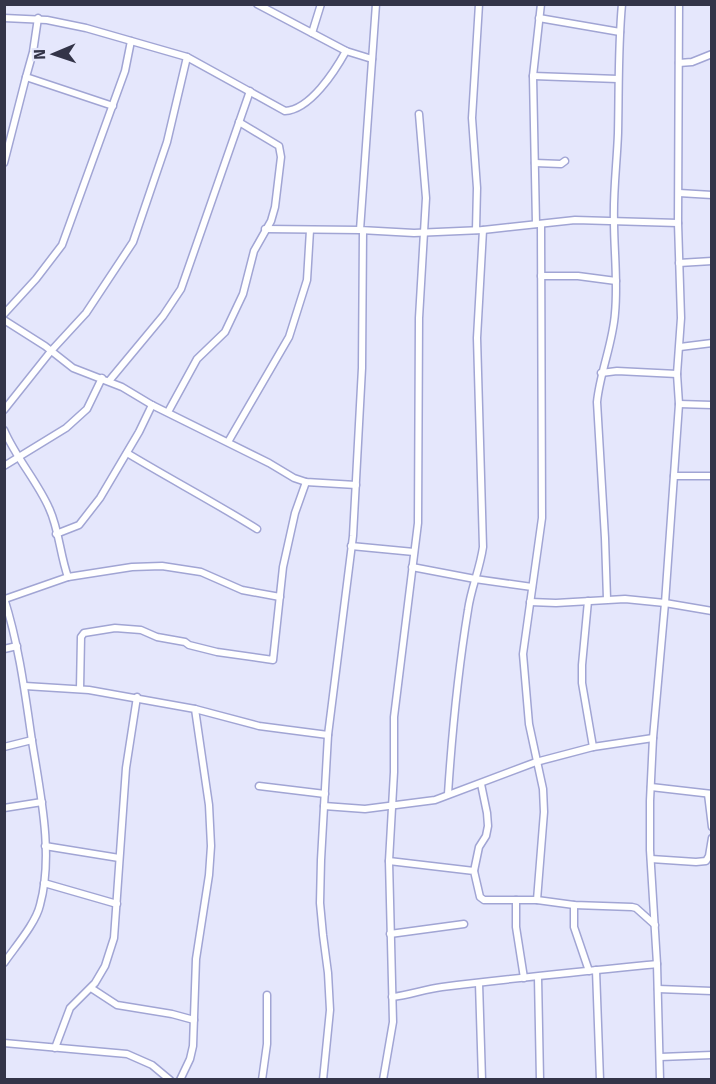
<svg xmlns="http://www.w3.org/2000/svg" width="716" height="1084" viewBox="0 0 716 1084" font-family="'Fira Sans',sans-serif">
<style>
.lines{fill:none;stroke-linecap:round;stroke-linejoin:round}
.minor-casing{stroke:#a1a5d4;stroke-width:9}
.minor{stroke:#fff;stroke-width:6}
</style>
<rect width="100%" height="100%" fill="#e5e7fc"/>
<g class="lines">
<defs>
<g id="minor">
<polyline points="257,4 346,51 372,59"/>
<polyline points="376,4 360,230 414,233 483,230 575,220 678,223"/>
<path d="M 4,18 L 47,20 L 86,28 L 187,57 L 285,111 C 310,110 335,71 346,51"/>
<polyline points="38,18 33,52 26,77 113,106"/>
<polyline points="539,18 620,32"/>
<polyline points="312,33 321,4"/>
<polyline points="679,63 692,62 712,54"/>
<polyline points="533,76 618,79"/>
<polyline points="4,163 26,77"/>
<polyline points="535,163 561,164 565,161"/>
<polyline points="679,193 712,195"/>
<polyline points="536,224 533,76 541,4"/>
<polyline points="265,229 360,230"/>
<polyline points="476,230 477,188 472,118 479,4"/>
<polyline points="679,263 712,261"/>
<polyline points="541,276 578,276 616,281"/>
<polyline points="4,314 36,279 62,245 125,71 131,41"/>
<polyline points="4,320 45,346 73,368 122,387 152,405 269,463 294,478 306,482 356,485"/>
<polyline points="680,347 712,343"/>
<polyline points="601,373 617,371 677,374"/>
<polyline points="109,381 163,316 181,289 250,91"/>
<polyline points="679,404 712,405"/>
<polyline points="4,410 51,351 86,313 133,242 167,142 187,57"/>
<polyline points="168,412 197,359 225,332 243,294 254,251 271,221 275,207 281,157 279,146 239,122"/>
<path d="M 4,430 C 16,458 37,481 49,508 C 59,529 60,555 68,577 L 5,599"/>
<polyline points="228,442 289,337 307,280 310,230"/>
<path d="M 127,453 C 170,479 214,502 257,529"/>
<polyline points="4,466 66,428 87,409 102,378"/>
<polyline points="674,476 712,476"/>
<polyline points="56,534 79,525 100,498 139,432 152,405"/>
<polyline points="351,546 414,552"/>
<polyline points="412,567 475,579 532,587"/>
<polyline points="68,577 132,567 162,566 201,572 242,590 280,597"/>
<path d="M 4,598 C 19,645 25,693 32,741 C 40,792 54,854 40,905 C 36,923 15,947 4,963"/>
<path d="M 607,599 L 605,538 L 597,402 C 600,372 613,343 615,313 C 618,282 614,251 614,221 C 613,192 617,162 618,133 C 619,90 618,47 622,4"/>
<polyline points="588,601 582,665 582,683 593,747"/>
<polyline points="530,602 556,603 625,599 665,603 712,611"/>
<polyline points="4,649 17,646"/>
<polyline points="25,686 89,690 195,709 209,805 211,846 209,875 196,959 193,1046 190,1059 180,1080"/>
<polyline points="80,689 81,637 84,633 115,628 141,630 157,637 185,642 189,645 217,652 273,660 283,567 295,513 306,482"/>
<polyline points="195,709 259,726 328,735"/>
<polyline points="4,747 32,740"/>
<polyline points="259,786 325,794"/>
<polyline points="651,787 712,794"/>
<path d="M 448,794 C 452,733 458,671 468,610 C 471,588 480,569 483,547 L 477,338 L 483,230"/>
<polyline points="708,794 712,827"/>
<polyline points="324,806 365,809 435,800 536,762 593,747 653,738"/>
<polyline points="4,808 42,802"/>
<polyline points="45,846 119,858"/>
<polyline points="651,859 696,862 706,861 709,856 712,838"/>
<polyline points="389,861 474,871 480,897 484,900 537,900 574,905 632,907 636,908 655,925"/>
<polyline points="474,871 479,847 486,836 488,826 487,813 481,784"/>
<polyline points="44,883 117,904"/>
<polyline points="516,900 516,927 524,978"/>
<polyline points="537,900 544,812 543,789 529,724 523,654 542,518 541,224"/>
<polyline points="574,905 574,927 589,971"/>
<polyline points="390,934 464,924"/>
<polyline points="596,970 600,1080"/>
<polyline points="538,977 540,1080"/>
<polyline points="479,983 482,1080"/>
<polyline points="91,988 117,1005 172,1014 194,1020"/>
<polyline points="658,989 712,991"/>
<path d="M 392,997 C 410,995 425,989 442,987 C 514,978 586,971 657,964"/>
<polyline points="4,1043 127,1054 152,1065 170,1080"/>
<polyline points="55,1048 70,1008 95,983 105,966 114,938 126,768 137,697"/>
<polyline points="660,1057 712,1055"/>
<polyline points="262,1080 267,1044 267,995"/>
<polyline points="323,1080 330,1010 328,973 323,935 320,903 321,860 328,735 353,536 362,368 363,231"/>
<polyline points="383,1080 393,1022 389,861 394,772 394,717 418,523 419,318 426,198 419,114"/>
<polyline points="660,1080 657,964 650,850 650,801 653,738 665,603 679,404 677,374 681,318 678,223 679,4"/>
</g>
</defs>
<use href="#minor" class="minor-casing"/>
<use href="#minor" class="minor"/>
</g>
<rect width="716" height="1084" fill="none" stroke="#333448" stroke-width="12"/>
<g transform="translate(54 54) rotate(268)" stroke="#e5e7fc" stroke-width="4.5" paint-order="stroke">
<path d="M0-4.5L10 22L0 15L-10 22Z" fill="#333448"/>
<text y="-9" font-size="16" font-weight="bold" text-anchor="middle" fill="#333448">N</text>
</g>
</svg>
